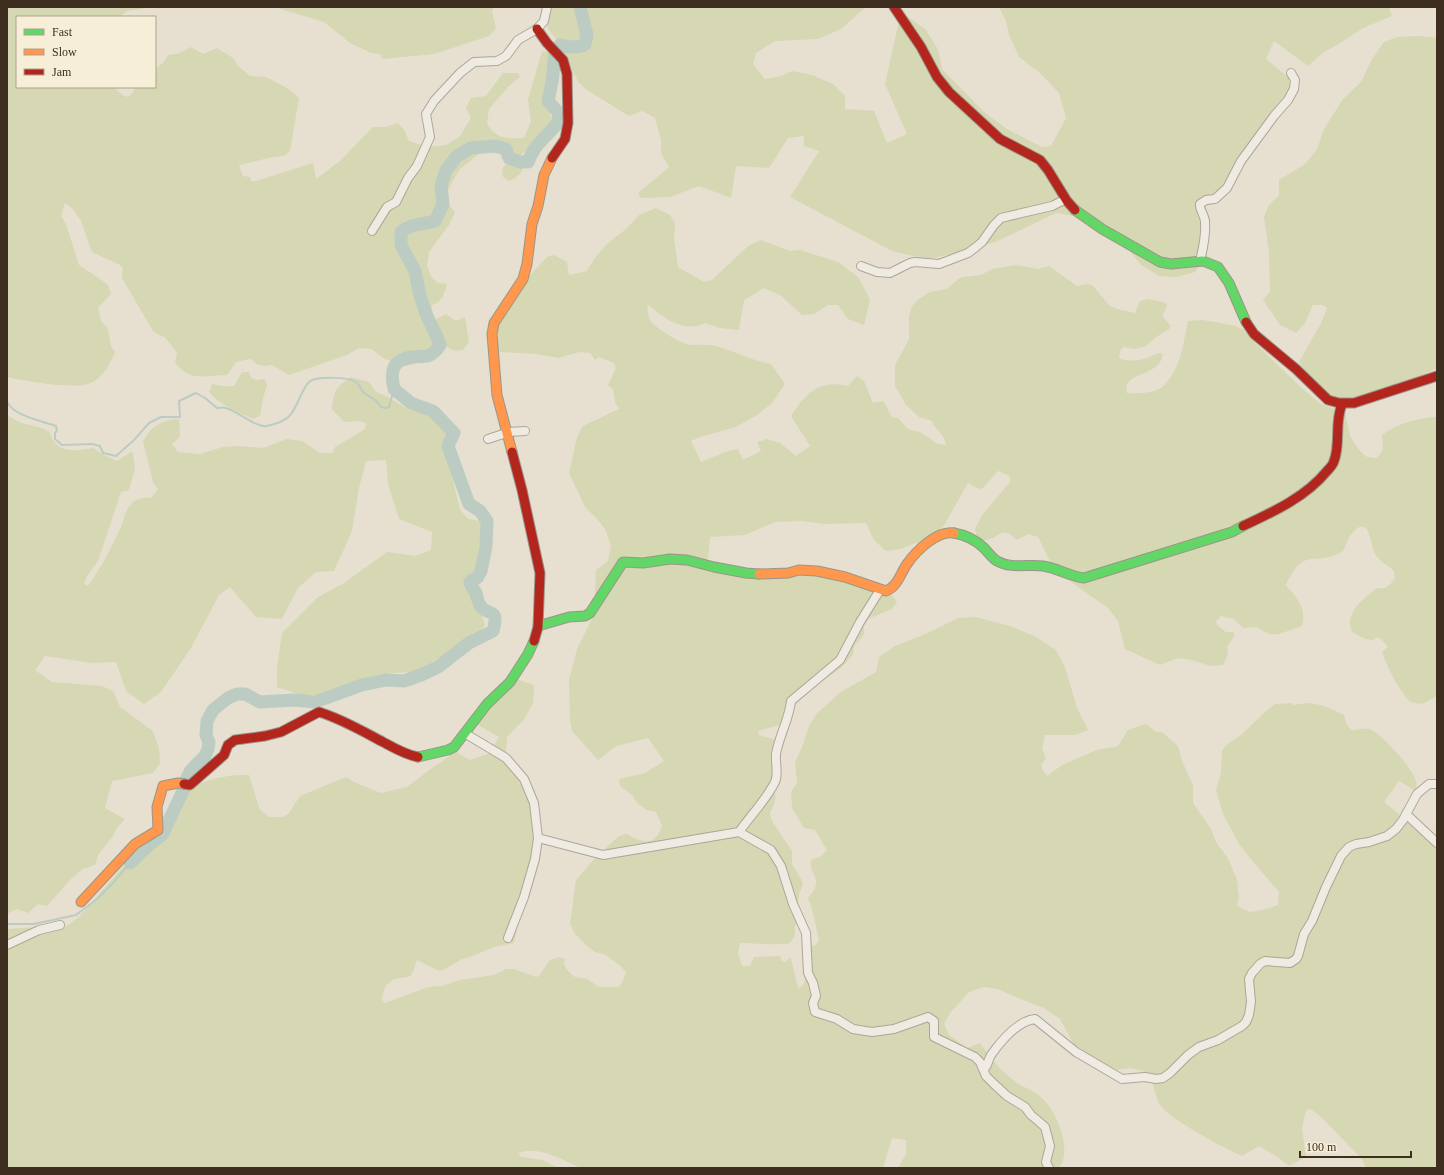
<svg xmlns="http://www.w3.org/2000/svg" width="1444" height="1175" viewBox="0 0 1444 1175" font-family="Georgia,serif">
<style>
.green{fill:#d6d7b3}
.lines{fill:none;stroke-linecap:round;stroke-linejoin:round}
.stream{stroke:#bcccc2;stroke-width:2}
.river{stroke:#bcccc2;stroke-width:13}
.street-casing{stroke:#ada599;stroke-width:10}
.fast-casing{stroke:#9c958a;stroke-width:11}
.slow-casing{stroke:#9c958a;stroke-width:11}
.jam-casing{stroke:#9c958a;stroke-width:11}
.street{stroke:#efebe3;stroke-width:8}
.fast{stroke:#63d668;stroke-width:9}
.slow{stroke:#ff974d;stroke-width:9}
.jam{stroke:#b3261e;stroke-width:9}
</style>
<rect width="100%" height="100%" fill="#e7e0d1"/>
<g class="green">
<path d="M 7,7 L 145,7 L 142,9 L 127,11 L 120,17 L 17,17 L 17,87 L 108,87 L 115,88 L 122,95 L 128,97 L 134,91 L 135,87 L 155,87 L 155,69 L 163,63 L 168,55 L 177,54 L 191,47 L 203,54 L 217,48 L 233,58 L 239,67 L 250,76 L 266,77 L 289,89 L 299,98 L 290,151 L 284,156 L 273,157 L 239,165 L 243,176 L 250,177 L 252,182 L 313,163 L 316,179 L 340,161 L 373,127 L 385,127 L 398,123 L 404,130 L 409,141 L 428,147 L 446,145 L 460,136 L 471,118 L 466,108 L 471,98 L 486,96 L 503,73 L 518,73 L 520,77 L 508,87 L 489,109 L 487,124 C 497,139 507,139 524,138 L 531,121 L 528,100 L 542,51 L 552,53 L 558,60 L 554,92 L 548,107 L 552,119 L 550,126 L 538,141 L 521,155 C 524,171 524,173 509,181 L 503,177 L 502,169 L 512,156 L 509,149 L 502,147 L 484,150 L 459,170 L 448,190 L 448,204 L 455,212 L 449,225 L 429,252 L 427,266 L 432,278 L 438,283 L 447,284 C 445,293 442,302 432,305 L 430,314 L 434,320 L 446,314 L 456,321 L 465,317 L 469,342 L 463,350 L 455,351 L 445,346 L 441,353 L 435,359 L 406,366 L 385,359 L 371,349 L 359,348 L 347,355 L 289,375 L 272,365 L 264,366 L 257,364 L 250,359 L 236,362 L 227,375 C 205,375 189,383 175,362 L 177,353 L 165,337 L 159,335 L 153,331 L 122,278 L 123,269 L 120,265 L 92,252 L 81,221 L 73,209 L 65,203 L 61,216 L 66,224 L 79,265 L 86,270 L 93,274 L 108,285 L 111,294 L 98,308 L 101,321 L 108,329 L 111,346 L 115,352 C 110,364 102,380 88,384 C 72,389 24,381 7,377 Z"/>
<polygon points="274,7 494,7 492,12 496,28 489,36 434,54 383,59 380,54 371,53 350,43 324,22"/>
<polygon points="543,7 866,7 841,29 818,39 775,41 756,53 753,64 765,79 781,76 792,71 812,75 833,84 845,96 845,109 874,111 887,143 907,134 885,84 899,21 904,14 925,29 938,49 942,69 984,112 1007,129 1042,147 1051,146 1066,118 1059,93 1040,73 1019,57 1009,35 1006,21 1000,9 996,7 1389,7 1392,16 1363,28 1339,44 1324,52 1308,66 1274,41 1266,59 1289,78 1289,92 1284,101 1234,168 1222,186 1206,206 1200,224 1199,266 1195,272 1177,277 1159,276 1140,264 1129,250 1073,216 1056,213 998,241 962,252 927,259 892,251 790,197 819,151 804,146 804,136 788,138 769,168 736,166 731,198 699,186 670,197 641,198 638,193 669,167 661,153 661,140 655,118 642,111 629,116 587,90 579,83 556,39 548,29 543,10"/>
<polygon points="1418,36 1437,38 1437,368 1413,379 1349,399 1336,400 1313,382 1299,362 1321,323 1327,308 1322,305 1313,305 1305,323 1296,333 1280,325 1263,300 1270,291 1269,253 1264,217 1269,205 1279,195 1279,180 1305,164 1317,149 1324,129 1343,99 1361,82 1372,59 1384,42 1397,37"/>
<path d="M 656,208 L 670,215 L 675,223 L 674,239 L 678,267 L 704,282 L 712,280 L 748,246 L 761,240 L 790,251 L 800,250 L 838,262 L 859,278 L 870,300 L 864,325 L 848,319 L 838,305 L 828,305 L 814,314 L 802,315 L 780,295 L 764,288 L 744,300 L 739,330 L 720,328 L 705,323 C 689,331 673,324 660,314 C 655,311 653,307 647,305 C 648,309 648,316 650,320 C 656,329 681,344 691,345 C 701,345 709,344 719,347 C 736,352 753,361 771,364 L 785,384 L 772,403 L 757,415 L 736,427 L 700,437 L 691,441 L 701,462 L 725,452 L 738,449 L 743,460 L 761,451 L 757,442 L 767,439 L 780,443 L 796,456 L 810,446 L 791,416 C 806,393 819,379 848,386 L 857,376 L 864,381 L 873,403 L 883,401 L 892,417 L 898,418 L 908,429 L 920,432 L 938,444 L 946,445 C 944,432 936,432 932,421 L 919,417 L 906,405 L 895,386 L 895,365 L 909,339 L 909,316 L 912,306 L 919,299 L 930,292 L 947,289 L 958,279 L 963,277 L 981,275 L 992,269 L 1016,265 L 1038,269 L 1049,266 L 1077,286 L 1087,284 L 1093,286 L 1109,305 L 1117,309 L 1135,313 L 1140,301 L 1149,299 L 1166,303 L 1167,306 L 1162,316 L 1171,326 L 1169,329 L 1155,338 L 1146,346 L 1135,349 L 1124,347 L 1121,349 L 1119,356 L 1121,359 C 1138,363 1144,359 1159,353 L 1163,354 C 1159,379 1122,370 1127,393 C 1135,394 1154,393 1161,388 C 1163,387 1165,384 1167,382 C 1182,364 1183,343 1188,321 L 1202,320 L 1216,322 L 1236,326 L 1244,330 L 1257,345 L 1304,390 L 1321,404 L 1345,413 L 1350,436 L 1359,450 L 1367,457 L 1377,458 L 1383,450 L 1382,435 C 1398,423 1417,418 1437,417 L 1437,696 L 1422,704 L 1410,702 C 1397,687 1389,671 1382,652 L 1388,647 L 1383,641 L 1378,637 L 1373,640 L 1365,639 L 1352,632 C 1351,629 1350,625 1350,622 C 1351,608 1366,596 1377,588 C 1386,590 1390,585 1395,578 L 1394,571 C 1388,566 1379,560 1375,554 C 1371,545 1371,534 1365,527 L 1359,527 L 1350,535 L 1343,551 C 1339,553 1334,556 1329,557 C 1311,561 1304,555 1293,572 C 1290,577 1288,579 1286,585 C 1297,598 1307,608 1302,626 L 1279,634 L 1269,634 L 1256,627 L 1243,628 L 1234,619 L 1221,616 L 1216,621 L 1218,626 L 1226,632 L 1233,632 L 1235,635 L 1227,647 L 1228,654 L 1223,665 L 1211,666 L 1191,660 L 1178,658 L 1160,665 L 1125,649 L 1118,621 L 1108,608 L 1071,582 L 1050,561 L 1038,537 L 1028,534 L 1017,540 C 1001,525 1001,537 987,540 C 984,541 979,539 977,539 L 975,528 L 983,514 L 1010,482 L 1010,476 L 998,471 L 983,488 L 979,489 L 968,483 L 943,527 L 924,540 L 901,549 L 886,551 L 874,540 L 866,523 L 824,524 L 802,521 L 775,522 L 745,535 L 710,537 L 707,569 L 812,574 L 890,593 L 897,602 L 892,609 L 868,619 L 864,627 L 864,634 L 861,639 L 854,646 L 853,655 L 841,668 L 814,687 L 796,704 L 792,714 L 783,724 L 758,731 L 759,735 L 776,740 L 780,749 L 781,756 L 774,791 C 778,799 773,806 770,813 L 772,821 L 792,851 L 792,864 L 801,879 L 803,885 L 799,894 L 798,905 L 801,912 L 799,923 L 795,925 L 795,935 L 790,943 C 773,946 757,943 740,943 L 738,953 L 742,966 L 750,966 L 754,957 L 780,956 L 782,961 L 786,962 L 788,959 L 791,958 L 798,988 L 803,986 L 805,980 L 804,951 L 810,946 L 816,945 L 819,940 L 812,909 L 808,898 C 826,878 808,876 811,860 L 821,856 L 827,850 L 815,830 L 804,828 L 792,808 L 791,792 L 797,783 L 795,762 L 803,745 L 809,726 L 817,713 L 841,692 L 876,672 L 879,657 L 895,646 L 928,633 L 958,618 L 975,617 L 1010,626 L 1036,637 L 1056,650 L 1065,667 L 1077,708 L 1088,730 L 1075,735 L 1045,735 L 1042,748 L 1046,758 L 1041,765 L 1043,770 L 1047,776 L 1062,765 L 1097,750 L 1118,746 L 1128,730 L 1146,724 L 1156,732 L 1162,732 L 1178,746 L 1182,761 L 1193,785 L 1193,803 L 1211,829 L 1217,844 L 1228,858 L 1237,880 L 1239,897 L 1237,906 L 1250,912 L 1267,909 L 1278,905 L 1279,892 L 1249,857 L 1239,844 L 1223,814 L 1216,790 L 1221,773 L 1222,751 L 1226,745 L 1241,735 L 1264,713 L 1275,704 L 1291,703 L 1294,705 C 1315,700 1325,706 1344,715 L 1346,723 L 1351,730 C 1358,731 1363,727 1369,729 C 1381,732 1413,769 1416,781 C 1417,784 1416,788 1416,791 L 1399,781 L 1384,802 L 1428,838 L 1437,847 L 1437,1168 L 1366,1168 L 1361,1158 L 1319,1115 L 1310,1109 L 1306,1110 L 1302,1128 L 1306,1157 L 1289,1166 L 1276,1156 L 1259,1146 L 1242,1156 C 1226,1149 1169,1119 1160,1105 C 1156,1099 1152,1081 1150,1073 L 1131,1068 L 1117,1070 L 1097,1061 L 1073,1043 L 1060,1019 L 1044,1008 L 1018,998 L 998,989 L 984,987 L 969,992 L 950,1013 L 944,1024 L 949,1035 L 967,1048 L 980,1043 C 990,1057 1000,1070 1013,1080 C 1020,1086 1030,1089 1037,1094 C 1055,1106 1074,1149 1059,1168 L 898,1168 L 906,1154 L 906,1140 L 892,1138 L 883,1168 L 581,1168 C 563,1160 538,1145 518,1153 L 521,1157 L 543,1160 L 558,1168 L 7,1168 L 7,929 L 39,927 L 56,931 L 65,927 L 79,917 L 128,861 L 159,841 L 186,788 C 209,780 224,774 249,775 L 260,810 L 269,817 L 283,817 L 289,813 L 300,796 L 346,777 L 356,783 L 381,793 L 407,787 L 432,768 L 456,752 L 470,760 L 490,753 L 499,737 L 475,723 L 516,679 L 534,685 L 533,703 L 525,718 L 507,737 L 506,751 L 506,761 L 515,773 L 531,804 L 535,846 L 514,943 L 494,947 L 470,957 L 462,959 L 443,970 L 439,971 L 417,960 C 415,965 414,971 411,975 C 408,980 392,974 385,988 C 383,991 382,996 382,1000 L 385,1003 L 428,987 L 442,986 L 460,980 L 494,975 L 506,969 L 514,969 L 536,977 L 539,976 L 550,960 L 560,957 L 565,959 L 564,964 L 567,970 L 575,977 L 587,979 L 599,987 L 618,987 L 622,983 L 626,972 L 618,964 L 606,955 L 595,952 L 587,946 L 575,934 L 570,924 L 576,880 L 594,859 L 619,836 L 627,834 C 643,843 655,847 662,826 L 656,812 L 647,810 L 637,803 L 632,795 L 620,786 L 619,779 L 645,773 L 664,761 L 648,738 L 616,746 L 598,760 L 572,731 L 570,720 L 569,680 L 577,649 L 594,615 L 596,570 L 608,561 L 611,546 L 605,529 L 597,519 L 585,507 L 569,473 L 577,437 L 583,426 L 619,409 L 615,402 L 613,389 L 608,385 L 616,368 L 614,363 L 599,357 L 595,360 L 590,353 L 580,352 L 568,355 L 559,358 L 536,354 L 499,352 L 497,347 L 498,321 L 533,272 L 547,257 L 554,255 L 567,262 L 569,275 L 587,271 L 595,258 L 608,243 L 626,229 L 639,215 Z"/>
<path d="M 242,372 L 249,372 L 251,378 L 257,380 L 265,379 L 267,386 L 263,398 L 260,416 L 253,419 C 239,412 219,405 209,392 L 212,384 L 222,386 L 234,386 Z"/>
<path d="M 351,377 L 369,382 L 376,392 L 388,397 L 408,409 L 434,417 L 446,430 L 447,455 L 460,510 L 469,519 L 480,521 L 481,532 L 478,563 L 472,574 L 468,590 L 481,613 L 485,625 L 478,634 L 416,672 L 392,673 L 321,695 L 301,695 L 277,687 L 277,669 L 282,633 L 318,597 L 344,583 L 387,552 L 415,556 L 431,550 L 432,532 L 399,519 L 388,484 L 386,460 L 366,461 L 359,488 L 352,531 L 334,571 L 316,572 L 298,588 L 282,619 L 256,617 L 230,587 L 219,595 L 191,648 L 161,692 L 144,704 L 126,691 L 116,662 L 92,663 L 45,656 L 35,670 L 52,682 L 102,686 L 113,691 L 120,707 L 153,731 L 159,748 L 160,763 L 153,773 L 112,781 L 105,808 L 125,819 L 116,829 L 114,835 L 98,855 L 95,865 L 83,869 L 70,880 L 47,906 L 38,904 L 28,913 L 17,909 L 7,914 L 7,416 C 13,417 16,421 22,423 C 32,426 39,426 50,432 C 55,454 75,451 93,448 L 106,456 L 117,461 L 131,452 L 133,453 L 135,468 L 129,490 L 121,492 L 98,561 L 87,576 L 84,584 L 88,586 C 100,569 111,549 120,529 C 125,519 124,510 133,502 C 138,498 145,497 151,498 L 158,489 L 153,482 L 143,442 C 151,426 161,420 179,419 L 180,437 L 172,444 L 178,452 L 200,454 L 223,447 L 237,446 L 263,448 L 287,439 L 302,441 L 320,453 L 332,453 L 335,447 L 365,429 L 366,423 L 360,421 L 344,422 L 332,409 C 334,390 335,388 351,377 Z"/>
</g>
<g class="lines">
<g class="stream">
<path d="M 7,401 C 12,416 43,421 56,426 L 57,430 L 55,433 L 55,439 L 62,445 L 92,444 L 100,446 L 103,453 L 116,456 L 134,440 L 149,423 L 161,417 L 180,417 L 179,401 L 196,393 L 205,398 L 217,408 C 220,408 223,407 226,408 C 238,411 256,428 267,426 C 289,421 292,416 301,395 C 303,391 305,386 309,382 C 315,376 349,377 356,382 C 359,384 361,389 363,392 C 370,398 376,398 381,407 L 385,408 L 389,407 L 394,389"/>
<polyline points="7,924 34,924 76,915 97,899 113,883 130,863"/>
</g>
<path class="river" d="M 130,863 L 151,843 L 162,835 L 182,793 L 186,780 L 191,770 L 205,756 L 208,749 L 209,742 L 206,735 L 207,721 L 213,710 L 228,698 L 237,694 L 245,694 L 260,702 L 294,700 L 315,702 L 362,685 L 386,680 L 404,681 L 421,675 L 438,667 L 469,643 L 493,631 C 500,605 487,618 480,605 C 478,602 477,597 476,593 C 474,589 471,587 470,582 L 472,580 L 477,578 L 481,571 L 486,547 L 487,521 L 480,511 L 469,504 L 448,446 L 454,433 L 433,411 L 411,403 L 394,389 C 390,371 392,360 412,357 C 417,356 424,357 428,356 C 433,354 437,350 440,345 L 437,337 L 427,316 L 420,296 L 415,271 L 401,245 L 401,232 C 411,223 423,225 435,221 L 443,204 L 441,186 L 446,170 L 457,156 L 471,148 L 495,146 L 506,149 L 509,158 L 520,162 L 528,162 C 535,142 548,137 559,121 L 558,112 L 548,101 C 550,92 552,84 553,75 C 554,65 553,53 560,45 C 568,47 578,49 585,44 L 587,35 L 580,7"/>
<defs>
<g id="street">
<polyline points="372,231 387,207 396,202 408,178 417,166 430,137 426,114 434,101 460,73 474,62 497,61 506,56 518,40 537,29 544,21 547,7"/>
<path d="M 1200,261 C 1203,249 1206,235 1205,222 C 1205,215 1199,210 1200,204 L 1206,200 L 1215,199 L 1227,188 L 1241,161 L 1274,116 L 1288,100 L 1294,89 L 1295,80 L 1291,73"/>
<polyline points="861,266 877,272 890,273 910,263 915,262 939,264 947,261 968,253 976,247 982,242 994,225 1001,218 1052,206 1066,199"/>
<polyline points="488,439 509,432 525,431"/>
<polyline points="466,734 506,758 524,779 534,803 538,838 535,859 524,897 508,938"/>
<polyline points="1406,814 1437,843"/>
<polyline points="739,832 771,850 781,866 793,904 806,933 808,973 813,983 816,996 813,1003 815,1012 837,1019 853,1029 872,1032 894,1029 928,1017 934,1021 934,1037 975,1057 980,1062 986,1076 994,1084 1007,1096 1025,1107 1031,1115 1037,1120 1045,1127 1050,1146 1046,1162 1049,1168"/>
<path d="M 538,838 L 603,855 L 739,832 C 751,815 766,800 775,782 C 779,773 775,764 776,754 C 779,736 789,720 791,701 L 840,660 L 860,622 L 880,590"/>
<polyline points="7,945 39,930 60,925"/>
<path d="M 984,1069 C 988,1065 988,1060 991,1055 C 1001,1041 1017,1021 1035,1019 L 1076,1052 L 1122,1079 L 1145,1077 L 1156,1079 L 1163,1078 L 1170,1073 L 1188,1055 L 1199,1047 L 1218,1040 L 1242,1026 L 1246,1022 L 1249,1015 L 1251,1002 L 1249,979 L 1252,973 L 1260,964 L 1265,961 L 1290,963 L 1296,959 L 1298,956 L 1304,934 L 1312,921 L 1326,887 L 1341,856 L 1349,847 L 1356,844 L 1369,842 L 1387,836 L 1396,829 L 1403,820 L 1417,794 L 1429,784 L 1437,784"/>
</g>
<g id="fast">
<polyline points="1075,210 1102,229 1160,262 1171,264 1203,261 1218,267 1229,283 1246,322"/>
<path d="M 954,533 C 965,535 976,540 984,548 C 988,552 992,558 997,561 C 1011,569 1028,564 1043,566 C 1057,568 1069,576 1084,578 L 1232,532 L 1243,526"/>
<polyline points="538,626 569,617 585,616 590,613 623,562 643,563 670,559 687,560 714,567 746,573 759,574"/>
<polyline points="418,757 448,750 454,747 487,704 510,682 528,654 534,641"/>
</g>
<g id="slow">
<polyline points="512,452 497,395 492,334 494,323 523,279 527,264 532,224 538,206 544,175 552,158"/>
<path d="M 759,574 L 788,573 L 799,570 L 817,571 L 845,577 L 886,591 C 898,586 900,574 907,564 C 916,551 937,530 954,533"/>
<polyline points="81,902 135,844 158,830 157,807 163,786 178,783 184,784"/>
</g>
<g id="jam">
<polyline points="894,7 921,47 937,77 949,92 1000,139 1040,160 1048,170 1067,201 1075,210"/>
<polyline points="537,29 547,43 563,60 567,74 568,123 565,139 552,158"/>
<polyline points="1246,322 1254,334 1296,369 1328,400 1339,403 1354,403 1437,376"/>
<polyline points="512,452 522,490 540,573 538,627 534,641"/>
<path d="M 1243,526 C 1273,512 1306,497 1327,471 C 1330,468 1333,465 1334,461 C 1341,443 1334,424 1342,404"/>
<path d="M 184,784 L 190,785 L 224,755 L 228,745 L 235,740 L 265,736 L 281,732 L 319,712 C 342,719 362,731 383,742 C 394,748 406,755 418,757"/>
</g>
</defs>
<use href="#street" class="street-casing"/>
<use href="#fast" class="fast-casing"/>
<use href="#slow" class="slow-casing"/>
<use href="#jam" class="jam-casing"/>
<use href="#street" class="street"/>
<use href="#fast" class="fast"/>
<use href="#slow" class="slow"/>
<use href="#jam" class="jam"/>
</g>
<rect width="1444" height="1175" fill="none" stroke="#3d2e20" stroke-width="16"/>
<rect x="16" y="16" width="140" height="72" fill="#f7eed8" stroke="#ada18e"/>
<rect x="24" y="29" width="20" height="6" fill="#63d668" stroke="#ada18e"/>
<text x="52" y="36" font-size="12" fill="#3d2e20">Fast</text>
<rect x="24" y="49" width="20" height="6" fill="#ff974d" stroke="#ada18e"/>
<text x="52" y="56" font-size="12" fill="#3d2e20">Slow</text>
<rect x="24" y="69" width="20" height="6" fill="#b3261e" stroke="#ada18e"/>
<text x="52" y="76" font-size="12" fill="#3d2e20">Jam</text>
<path d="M1300 1151v6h111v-6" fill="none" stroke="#3d2e20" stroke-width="2"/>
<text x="1306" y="1151" font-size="12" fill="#3d2e20" stroke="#f7eed8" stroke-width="3" paint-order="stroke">100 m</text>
</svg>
